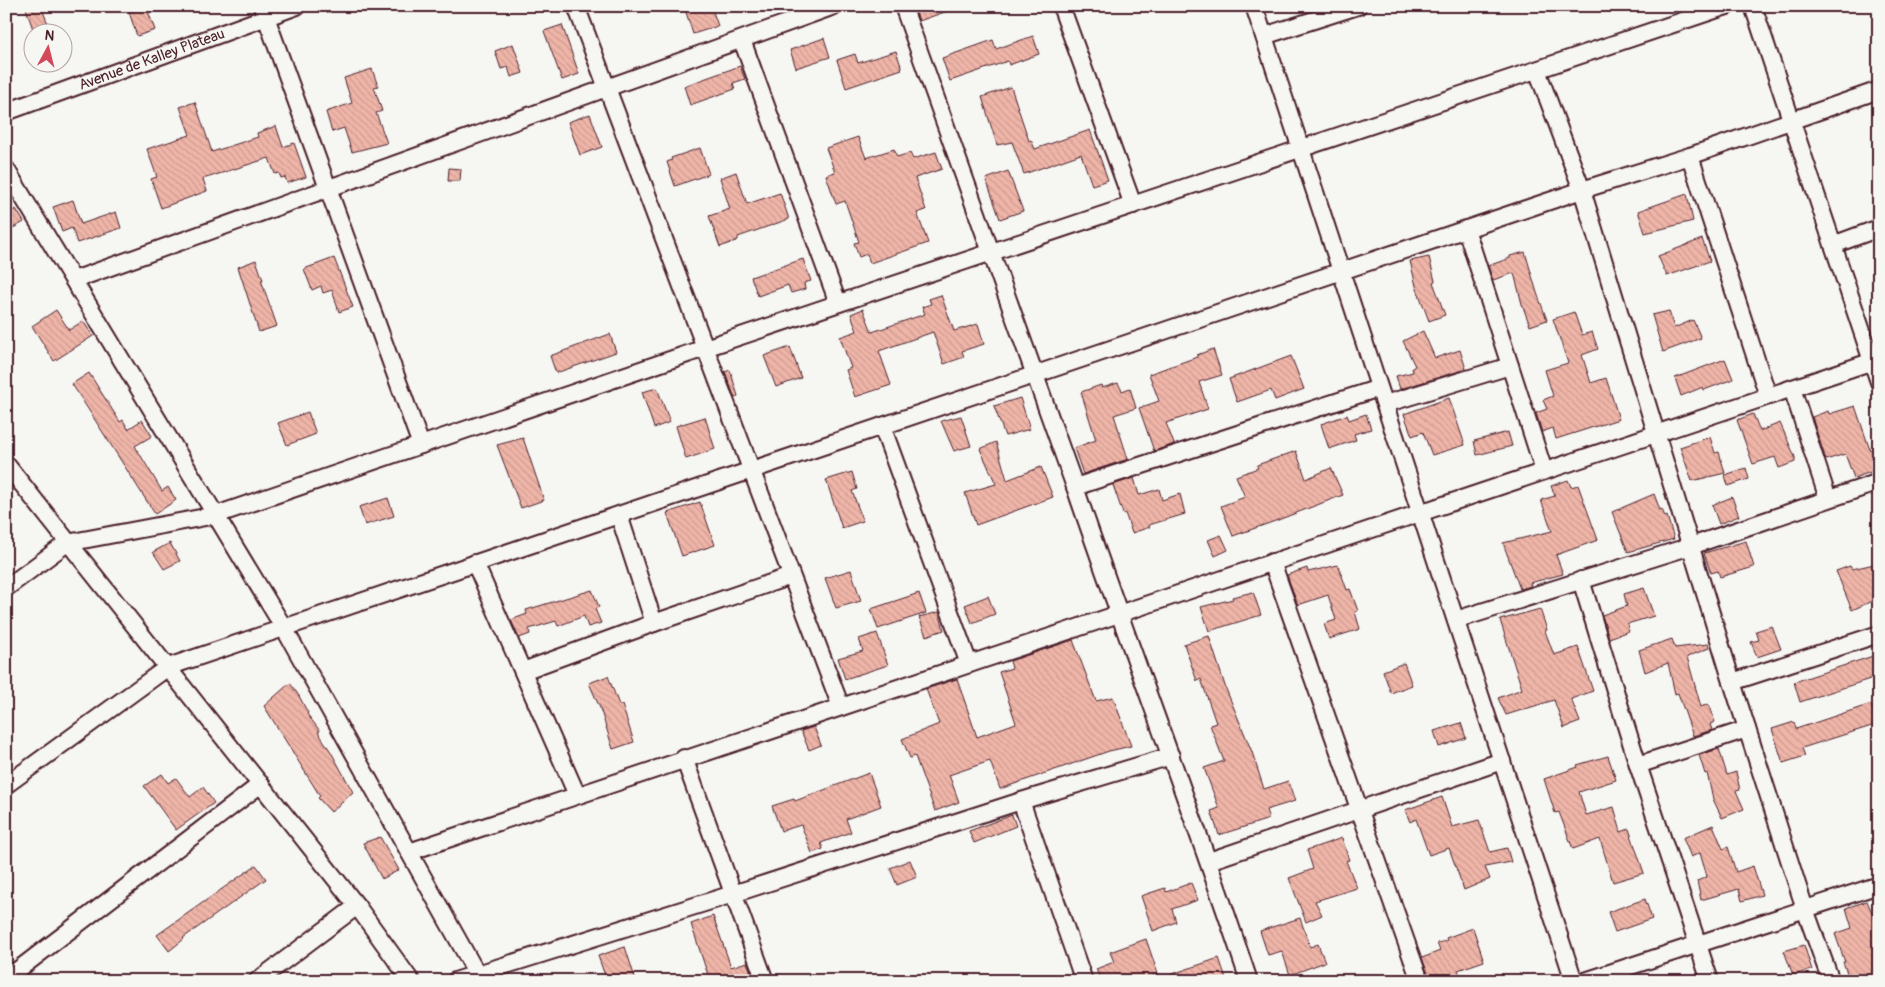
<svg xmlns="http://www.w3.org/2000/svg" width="1885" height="987" viewBox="0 0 1885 987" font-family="Pangolin,sans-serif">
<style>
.building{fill:url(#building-back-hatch);stroke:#4a1f2b}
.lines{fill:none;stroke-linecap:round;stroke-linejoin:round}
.minor-casing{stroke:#4a1f2b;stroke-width:20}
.minor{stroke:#f6f6f2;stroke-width:16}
.labels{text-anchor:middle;stroke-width:4;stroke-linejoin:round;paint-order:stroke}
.street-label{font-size:15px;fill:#4a1f2b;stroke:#f6f6f2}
</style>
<defs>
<pattern id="building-back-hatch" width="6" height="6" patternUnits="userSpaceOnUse" patternTransform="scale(1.25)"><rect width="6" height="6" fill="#efb5a8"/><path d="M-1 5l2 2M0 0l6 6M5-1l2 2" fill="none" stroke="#ce9b91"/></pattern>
</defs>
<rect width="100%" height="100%" fill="#f6f6f2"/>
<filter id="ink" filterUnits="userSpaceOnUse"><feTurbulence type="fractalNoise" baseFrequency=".02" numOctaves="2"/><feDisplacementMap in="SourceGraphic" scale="10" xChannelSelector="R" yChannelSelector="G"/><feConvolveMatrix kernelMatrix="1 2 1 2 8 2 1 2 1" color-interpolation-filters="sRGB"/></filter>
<g filter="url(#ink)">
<g class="building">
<polygon points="25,6 41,6 51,32 34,32"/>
<polygon points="146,6 155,30 137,36 129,12"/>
<polygon points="684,6 711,6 718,26 693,34"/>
<polygon points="914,6 955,6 956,8 919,21"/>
<polygon points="562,25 579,74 562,80 544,31"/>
<polygon points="1033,36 1039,54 1009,65 1008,61 950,81 942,58 993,40 996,49"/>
<polygon points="824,38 830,57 796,68 790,50"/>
<polygon points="513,44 523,73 511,77 508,67 501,69 495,51"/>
<polygon points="896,51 902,69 846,88 837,60 855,54 858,63"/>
<polygon points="740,66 745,79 733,83 735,89 690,105 684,86"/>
<polygon points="372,69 378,86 374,87 382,111 376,113 387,143 352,152 344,128 332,132 326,112 352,103 344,78"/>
<polygon points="1011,87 1029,141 1031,140 1035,149 1090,130 1108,180 1092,185 1081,154 1024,174 1012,142 997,145 982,97"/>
<polygon points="195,102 212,152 258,137 257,133 276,126 283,147 294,143 306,177 287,183 285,177 281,178 279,173 275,174 269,158 203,179 207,191 161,208 151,179 157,177 147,149 190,135 180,107"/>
<polygon points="590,114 602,147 580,155 568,122"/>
<polygon points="858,137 866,158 894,149 897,157 910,153 913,159 936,152 942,169 915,178 926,210 917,213 928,243 870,263 867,254 859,257 854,243 859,242 845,201 836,204 826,175 835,172 826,148"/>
<polygon points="700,148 709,174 675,186 667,162 672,160 671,158"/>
<polygon points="449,168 461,169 460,181 448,181"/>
<polygon points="1008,171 1023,211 1000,219 986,179"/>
<polygon points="736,172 747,204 780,193 789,219 738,237 738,240 720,247 709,216 730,209 720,178"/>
<polygon points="1687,194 1693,221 1645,233 1638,211"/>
<polygon points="73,200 81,224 116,212 121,228 77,243 72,228 62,232 53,207"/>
<polygon points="16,209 24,222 6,232 6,215"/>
<polygon points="1702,239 1710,261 1667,276 1658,256"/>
<polygon points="1525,252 1537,293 1547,320 1530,326 1522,304 1514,273 1493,280 1488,266 1510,258 1510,256"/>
<polygon points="1429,257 1435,281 1433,282 1445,315 1429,321 1416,286 1410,261"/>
<polygon points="334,258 353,307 339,312 332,290 323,293 321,286 312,290 304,269"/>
<polygon points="803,259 811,281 804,283 805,289 791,293 788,285 758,296 751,277"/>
<polygon points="256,260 263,280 261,280 277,326 259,332 238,267"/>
<polygon points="941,295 954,331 978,324 984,344 962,351 964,357 944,364 933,332 879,351 891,385 855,397 846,370 851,368 840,337 857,331 851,314 863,309 872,332 925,314 922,307 931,304 929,299"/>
<polygon points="56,310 69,330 83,321 93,336 54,361 32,326"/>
<polygon points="1669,311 1674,328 1693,320 1701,338 1663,352 1652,315"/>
<polygon points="1574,312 1582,335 1592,332 1598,349 1582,355 1591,383 1606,378 1619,419 1556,439 1553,428 1542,432 1536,413 1547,409 1543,400 1553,396 1545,370 1568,363 1553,319"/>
<polygon points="1423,331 1435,358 1460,350 1466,369 1400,389 1396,376 1413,372 1412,368 1415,366 1403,341"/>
<polygon points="610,334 616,352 556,373 550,356"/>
<polygon points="790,347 801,378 776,387 764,356"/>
<polygon points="1213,349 1222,375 1199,382 1208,409 1166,423 1174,444 1154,451 1139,408 1159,401 1149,374 1197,357 1197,355"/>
<polygon points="1291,356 1304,389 1275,400 1271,390 1237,402 1229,379"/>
<polygon points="1725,359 1733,379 1704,390 1703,387 1681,396 1675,378"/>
<polygon points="730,370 738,396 735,398 725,372"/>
<polygon points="89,373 120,422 123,420 128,429 142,420 152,436 135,446 162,491 168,487 176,500 155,514 72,384"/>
<polygon points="1118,383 1122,391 1130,388 1136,408 1114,415 1128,459 1083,474 1074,448 1096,440 1081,392 1101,385 1102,388"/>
<polygon points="657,388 670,422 654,428 642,392"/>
<polygon points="1020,398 1030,429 1005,436 994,406"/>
<polygon points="1449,398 1465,445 1432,455 1423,432 1412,436 1404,414"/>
<polygon points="1855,406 1870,450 1879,447 1879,469 1854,478 1845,454 1826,460 1812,417 1828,411 1829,414"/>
<polygon points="308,412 316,434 287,445 278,423"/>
<polygon points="1366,414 1371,429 1354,434 1356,440 1329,449 1321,424 1347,415 1349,420"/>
<polygon points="1753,414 1760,431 1780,423 1795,457 1795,462 1779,468 1775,457 1753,464 1737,420"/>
<polygon points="961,416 971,446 954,451 941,421"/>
<polygon points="705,417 715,449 686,459 676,426"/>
<polygon points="1508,432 1512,446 1477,455 1474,441"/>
<polygon points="1710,437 1715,453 1719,452 1725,473 1692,481 1680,447"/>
<polygon points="523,438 544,500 521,508 497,445"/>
<polygon points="996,442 1007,480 1041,467 1053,497 976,525 965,493 996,484 980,449"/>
<polygon points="1296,451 1306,479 1331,468 1343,495 1278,520 1233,536 1221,506 1245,497 1236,476 1258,468 1257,465"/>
<polygon points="1746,468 1749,479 1728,486 1725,475"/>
<polygon points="852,472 857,489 852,491 863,521 842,528 826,480"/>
<polygon points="1134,478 1139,495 1159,489 1162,500 1180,494 1185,514 1149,525 1150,527 1132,533 1125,513 1123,514 1113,485"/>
<polygon points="1568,480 1571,487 1578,485 1598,540 1556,555 1563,574 1530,583 1531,586 1520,589 1503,543 1552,531 1541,500 1555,496 1551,486"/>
<polygon points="1654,494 1660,510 1662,509 1665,517 1667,516 1674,539 1628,552 1612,512"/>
<polygon points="1732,497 1739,516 1719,524 1712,505"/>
<polygon points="388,498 394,516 365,525 359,507"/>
<polygon points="700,502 715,545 682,556 667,513"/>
<polygon points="1221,535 1228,550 1215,556 1208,540"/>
<polygon points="1746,541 1754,567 1720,577 1718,571 1711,573 1704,553"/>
<polygon points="170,543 180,561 164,569 153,552"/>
<polygon points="1879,563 1879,598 1852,610 1836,571 1850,566 1852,569"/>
<polygon points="1338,565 1347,590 1350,589 1358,611 1355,612 1360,629 1329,639 1324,624 1336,620 1328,595 1298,605 1287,575 1307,568 1308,572"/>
<polygon points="851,570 861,601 836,608 825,578"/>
<polygon points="1644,588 1654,616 1627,624 1629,631 1609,638 1602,615 1627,606 1624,594"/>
<polygon points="592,590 599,607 595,609 601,623 588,627 584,616 558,626 556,621 529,629 530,634 519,638 511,620 527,614 526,610"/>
<polygon points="1253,592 1261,615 1209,631 1201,607 1233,599 1232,597"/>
<polygon points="919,593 926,613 878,629 871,609"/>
<polygon points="988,596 995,614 972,623 965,605"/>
<polygon points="1540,609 1547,630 1545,631 1554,655 1578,647 1593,691 1571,699 1580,722 1564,728 1554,700 1506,715 1498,698 1522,689 1500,620"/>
<polygon points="939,612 944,630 926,636 919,617"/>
<polygon points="1772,626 1781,649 1757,657 1751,642 1759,640 1756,631"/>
<polygon points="877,633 888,665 845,679 838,658 863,651 859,639"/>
<polygon points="1209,636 1226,689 1252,752 1264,789 1288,781 1295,801 1266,810 1269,819 1219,835 1211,811 1219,808 1204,768 1224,761 1210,725 1216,723 1201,679 1197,681 1184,644"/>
<polygon points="1672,639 1675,648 1708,644 1709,648 1687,657 1701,707 1708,704 1715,722 1710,724 1712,730 1693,736 1678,693 1675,694 1668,663 1645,672 1639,650"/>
<polygon points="1073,640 1096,701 1113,697 1131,746 1109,751 1000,789 990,761 949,775 959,802 935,811 915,756 910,758 902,739 939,724 926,689 957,679 977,737 1016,723 999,672 1012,668 1010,661"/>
<polygon points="1879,654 1879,676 1800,702 1794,682"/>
<polygon points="1404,663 1412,685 1391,693 1383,671"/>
<polygon points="608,676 619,705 622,705 634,742 613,749 600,708 589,683"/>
<polygon points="290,683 299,696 308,713 307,714 320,731 318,732 331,752 353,792 331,812 318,798 320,796 264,706"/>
<polygon points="1871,704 1878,724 1802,748 1805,756 1783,763 1772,729 1794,722 1796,729"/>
<polygon points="1461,723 1466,738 1439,747 1434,731"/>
<polygon points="814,727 821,745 809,750 801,731"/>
<polygon points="1719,749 1727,775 1736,772 1740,790 1736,791 1744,809 1722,818 1713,799 1707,773 1705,774 1699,755"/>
<polygon points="1608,756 1616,780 1579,792 1586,815 1614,807 1621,832 1629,829 1644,873 1613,882 1600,839 1573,849 1559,812 1555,813 1544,779 1578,767 1577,765"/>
<polygon points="869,773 881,806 846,819 851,832 821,843 823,849 812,853 801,825 781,831 772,806 794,799 795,801"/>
<polygon points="162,774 168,783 176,778 190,797 203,787 214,803 176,830 144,786"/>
<polygon points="1442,797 1452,827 1479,820 1490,852 1507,848 1511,862 1485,867 1490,879 1464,890 1449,848 1429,855 1416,819 1410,822 1405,810"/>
<polygon points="1012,815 1016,826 974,843 969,831"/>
<polygon points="1713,825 1723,849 1728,847 1736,872 1753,866 1762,895 1742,901 1739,889 1701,900 1697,881 1707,877 1700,853 1691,857 1683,838"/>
<polygon points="380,837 399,870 382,879 363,843"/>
<polygon points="1342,838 1349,860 1346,861 1357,888 1315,901 1322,915 1306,922 1289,878 1313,869 1307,850"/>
<polygon points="910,860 917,877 897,885 890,868"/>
<polygon points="256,865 266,879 183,938 184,939 169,951 157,935"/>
<polygon points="1191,883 1198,900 1172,909 1176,922 1153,931 1141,896 1165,888 1166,892"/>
<polygon points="1645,899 1652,919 1615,932 1608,912"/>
<polygon points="1867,901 1875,919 1879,918 1879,973 1858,981 1850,981 1843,962 1845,962 1835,934 1852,928 1846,908"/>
<polygon points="713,916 731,967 747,962 754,981 710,981 691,924"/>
<polygon points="1300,918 1310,947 1318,944 1325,962 1290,975 1282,951 1268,955 1260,931"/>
<polygon points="1473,928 1484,961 1458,970 1462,981 1431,981 1422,958 1440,951 1437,943 1447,941 1446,938"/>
<polygon points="1146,939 1158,974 1138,981 1101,981 1096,969 1114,962 1110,952"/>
<polygon points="1804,945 1812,970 1793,975 1784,951"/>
<polygon points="625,947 636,981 607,981 598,956"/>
<polygon points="1219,958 1227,981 1158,981 1158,979"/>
</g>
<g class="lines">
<defs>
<g id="minor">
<polyline points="262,6 421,445"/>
<polyline points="576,6 841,707"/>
<polyline points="903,6 1075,487"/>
<polyline points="1061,6 1133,205"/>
<polyline points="1254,6 1574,981"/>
<polyline points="1753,6 1879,382"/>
<polyline points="1264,36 1358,6"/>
<polyline points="742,40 838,303"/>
<polyline points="1537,70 1582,190 1732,682 1805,909 1831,981"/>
<path id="s1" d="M 6,112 L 297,6"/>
<polyline points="1690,156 1768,396"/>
<polyline points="6,169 284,628 481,981"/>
<polyline points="1466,229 1544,471"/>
<polyline points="1833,245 1879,228"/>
<polyline points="74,280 834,6"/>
<polyline points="1792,388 1828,499"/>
<polyline points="1385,404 1510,366"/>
<polyline points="882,426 969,664"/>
<polyline points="6,464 357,906 411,981"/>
<polyline points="619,515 654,623"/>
<polyline points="1272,562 1420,981"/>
<polyline points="475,563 577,795"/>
<polyline points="1581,580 1638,765 1710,981"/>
<polyline points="6,588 67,543 216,515 705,348 1727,6"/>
<polyline points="1456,620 1691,546 1879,482"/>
<polyline points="523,671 654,623 791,576"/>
<polyline points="1732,682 1879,634"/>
<polyline points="684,758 765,981"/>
<polyline points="1638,765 1747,729"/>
<polyline points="6,785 168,667 1582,190 1690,156 1879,90"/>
<polyline points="1021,801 1084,981"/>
<polyline points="409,852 1879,359"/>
<polyline points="1209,861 1502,761"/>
<polyline points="6,979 261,784"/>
<polyline points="257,981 357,906"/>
<polyline points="455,981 733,894 1021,801 1171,756"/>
<path d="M 1249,981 C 1194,815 1131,652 1075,487 L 1379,388"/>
<polyline points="1585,981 1879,885"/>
</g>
</defs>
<use href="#minor" class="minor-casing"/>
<use href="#minor" class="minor"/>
</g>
</g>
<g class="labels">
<g class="street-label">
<text dy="5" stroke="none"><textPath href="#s1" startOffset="155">Avenue de Kalley Plateau</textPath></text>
</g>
</g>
<rect width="1885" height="987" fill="none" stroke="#f6f6f2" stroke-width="25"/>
<rect x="12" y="12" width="1860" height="962" fill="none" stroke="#4a1f2b" stroke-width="2" filter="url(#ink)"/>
<g transform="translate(48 48) rotate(7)"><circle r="24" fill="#f6f6f2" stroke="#b1a0a2"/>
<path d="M0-4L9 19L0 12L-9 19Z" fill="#d1495b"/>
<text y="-8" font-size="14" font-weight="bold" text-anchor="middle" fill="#4a1f2b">N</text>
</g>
</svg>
